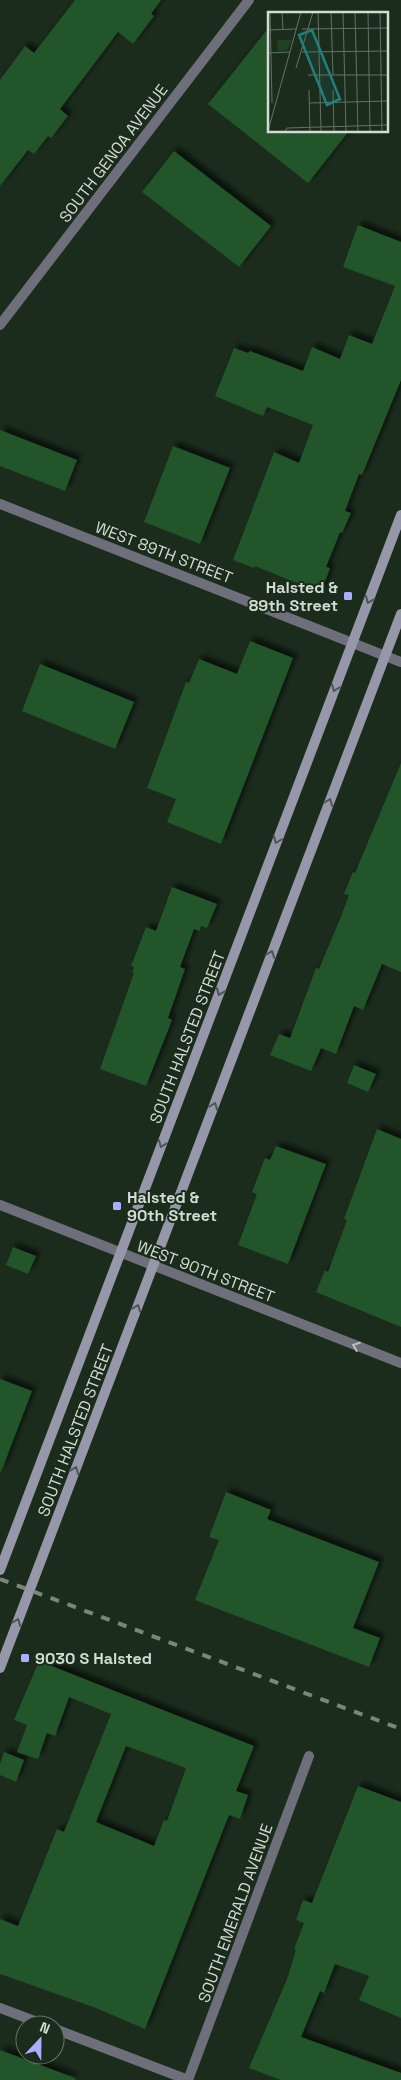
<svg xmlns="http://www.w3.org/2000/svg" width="401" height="2080" viewBox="0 0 401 2080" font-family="'Space Grotesk',sans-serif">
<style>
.building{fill:#215429;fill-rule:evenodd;filter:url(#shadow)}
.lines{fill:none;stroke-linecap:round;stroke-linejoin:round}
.minor{stroke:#6e6f7a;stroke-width:10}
.secondary{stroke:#9698a9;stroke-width:10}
.rail{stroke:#79877a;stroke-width:4;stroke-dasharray:9 9;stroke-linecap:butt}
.oneway{stroke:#4c5755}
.oneway2{stroke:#b9c1bc}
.poi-dot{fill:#abaffb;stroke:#1b2c1d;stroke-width:2}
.labels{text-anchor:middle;stroke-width:4;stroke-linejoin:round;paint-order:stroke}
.street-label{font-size:16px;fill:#d2dcd2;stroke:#1b2c1d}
.poi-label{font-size:16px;font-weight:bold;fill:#d2dcd2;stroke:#1b2c1d;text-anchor:start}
.inset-road{fill:none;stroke:#647265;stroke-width:1}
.view{fill:#228078;fill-opacity:0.15;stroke:#228078;stroke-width:2.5}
.inset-edge{fill:none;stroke:#d2dcd2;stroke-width:2.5}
</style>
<defs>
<filter id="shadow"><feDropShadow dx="4.5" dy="-4.5" stdDeviation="2.5" flood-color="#0009"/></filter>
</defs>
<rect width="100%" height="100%" fill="#1b2c1d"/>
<g class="building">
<polygon points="75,0 161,0 151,14 154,16 133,44 118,32 60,109 68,116 51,138 48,136 34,154 28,150 0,186 0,80 25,46 34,53"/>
<polygon points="270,26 270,131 349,131 308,183 208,104"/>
<polygon points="174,151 271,226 239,267 142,192"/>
<polygon points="358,225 401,242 401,380 362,475 359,474 345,511 351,513 342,533 340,532 326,567 330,568 321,593 255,566 254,568 233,560 274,452 299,463 313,425 267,407 263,416 215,396 234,348 248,353 250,351 303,371 312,347 340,359 349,335 372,344 395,286 343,267"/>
<polygon points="0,430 77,460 65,491 0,466"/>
<polygon points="173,446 230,468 200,544 144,522"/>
<polygon points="250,641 293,658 221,844 167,822 176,799 147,788 186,682 189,683 199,659 237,674"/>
<polygon points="40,664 134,702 115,749 22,711"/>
<polygon points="401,763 401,972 382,964 363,1010 354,1006 336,1054 321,1048 311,1071 270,1055 279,1034 290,1038 316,968 319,969 340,919 349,895 344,894 353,872 355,873"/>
<polygon points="172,887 217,904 207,928 201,926 200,931 194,929 180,967 185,969 168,1018 172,1020 146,1086 100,1069 134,973 132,972 134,967 131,966 146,927 156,931"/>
<polygon points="354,1065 376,1074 368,1092 347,1083"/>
<polygon points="377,1129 401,1139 401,1327 316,1292 325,1270 328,1272 347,1220 344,1219"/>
<polygon points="276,1146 326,1164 288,1264 238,1245 257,1194 252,1192 265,1158 270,1160"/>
<polygon points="13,1247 36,1256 28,1274 6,1265"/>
<polygon points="0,1379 32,1391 1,1472 0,1471"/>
<polygon points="226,1492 271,1510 267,1519 379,1562 353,1628 380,1638 369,1667 195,1600 219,1540 209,1537"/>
<path d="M 39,1661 L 254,1746 L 236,1791 L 248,1795 L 240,1819 L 229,1815 L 145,2029 L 96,2008 L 0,1974 L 0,1919 L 18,1926 L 57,1829 L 64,1832 L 111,1714 L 69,1697 L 55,1736 L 47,1733 L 38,1759 L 17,1752 L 27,1725 L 14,1720 ZM 126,1746 L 186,1768 L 167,1821 L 164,1820 L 154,1846 L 96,1822 Z"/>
<polygon points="4,1752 24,1760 16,1782 0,1775 0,1764"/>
<polygon points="358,1786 401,1802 401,2018 359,2000 369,1976 335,1964 324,1993 320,1991 301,2037 401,2073 401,2080 281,2080 249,2068 287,1979 296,1950 294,1949 304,1923 296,1920 303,1900 312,1903"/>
<polygon points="0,2050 75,2078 75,2080 0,2080"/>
</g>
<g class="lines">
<g class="minor">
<polyline points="0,325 249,0"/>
<polyline points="0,504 401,662"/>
<polyline points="0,1205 401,1363"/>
<polyline points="0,2008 45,2025"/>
<polyline points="55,2029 188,2080 309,1756"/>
</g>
<g class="secondary">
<polyline points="0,1570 401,515"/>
<polyline points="0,1668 401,614"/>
</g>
<polyline class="rail" points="0,1579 401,1729"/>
</g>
<defs><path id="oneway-chevron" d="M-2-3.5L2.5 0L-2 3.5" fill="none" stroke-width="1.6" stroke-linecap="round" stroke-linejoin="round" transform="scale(1.25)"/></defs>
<g class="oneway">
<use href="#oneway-chevron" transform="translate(369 600) rotate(112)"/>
<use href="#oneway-chevron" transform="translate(335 688) rotate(111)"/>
<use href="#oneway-chevron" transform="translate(329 802) rotate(-69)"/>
<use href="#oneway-chevron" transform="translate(277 840) rotate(111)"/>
<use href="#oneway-chevron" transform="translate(271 954) rotate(-69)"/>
<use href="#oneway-chevron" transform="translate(220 992) rotate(111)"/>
<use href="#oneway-chevron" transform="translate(214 1106) rotate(-69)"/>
<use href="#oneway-chevron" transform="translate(162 1144) rotate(111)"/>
<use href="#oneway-chevron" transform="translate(137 1308) rotate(-69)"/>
<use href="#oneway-chevron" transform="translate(75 1470) rotate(-69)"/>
<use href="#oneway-chevron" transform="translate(17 1622) rotate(-69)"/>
</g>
<use class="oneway2" href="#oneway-chevron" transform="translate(356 1346) rotate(-159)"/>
<g class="poi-dot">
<rect x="343" y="591" width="10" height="10" rx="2.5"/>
<rect x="112" y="1201" width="10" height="10" rx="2.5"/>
<rect x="20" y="1653" width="10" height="10" rx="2.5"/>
</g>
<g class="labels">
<g class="street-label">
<text transform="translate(113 153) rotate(-53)" y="6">SOUTH GENOA AVENUE</text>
<text transform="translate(164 552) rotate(21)" y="6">WEST 89TH STREET</text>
<text transform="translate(187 1037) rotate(-69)" y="6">SOUTH HALSTED STREET</text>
<text transform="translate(206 1271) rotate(21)" y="6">WEST 90TH STREET</text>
<text transform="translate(75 1430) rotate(-69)" y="6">SOUTH HALSTED STREET</text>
<text transform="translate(235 1913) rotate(-70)" y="6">SOUTH EMERALD AVENUE</text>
</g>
<g class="poi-label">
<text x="338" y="593" text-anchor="end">Halsted &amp;<tspan x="338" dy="18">89th Street</tspan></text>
<text x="127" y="1203">Halsted &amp;<tspan x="127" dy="18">90th Street</tspan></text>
<text x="35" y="1664">9030 S Halsted</text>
</g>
</g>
<g transform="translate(268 12)">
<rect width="120" height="120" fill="#1b2c1d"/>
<path d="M 9,28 L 24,28 L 19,38 L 14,39 L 10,39 Z" fill="#204224"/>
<path class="inset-road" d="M 2,0 L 4,91M 14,0 L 15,18M 50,0 L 53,120M 63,0 L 65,63M 75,0 L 78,120M 87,0 L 90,120M 100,0 L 102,120M 112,0 L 114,120M 34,17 L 120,16M 0,18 L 28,17M 34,40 L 120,39M 0,41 L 22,40M 28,56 L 45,0M 40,63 L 120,63M 41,78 L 42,120M 65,78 L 66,120M 41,91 L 120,89M 0,119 L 33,0M 17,120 L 19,116 L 120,113"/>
<path class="view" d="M 44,18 L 72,87 L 59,93 L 31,23 Z"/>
<rect width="120" height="120" class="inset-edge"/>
</g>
<g transform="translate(40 2040) rotate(22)"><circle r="24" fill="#1b2c1d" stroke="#647265"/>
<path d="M0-4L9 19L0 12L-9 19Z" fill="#abaffb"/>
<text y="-8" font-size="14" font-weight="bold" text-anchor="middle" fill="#d2dcd2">N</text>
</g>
</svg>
